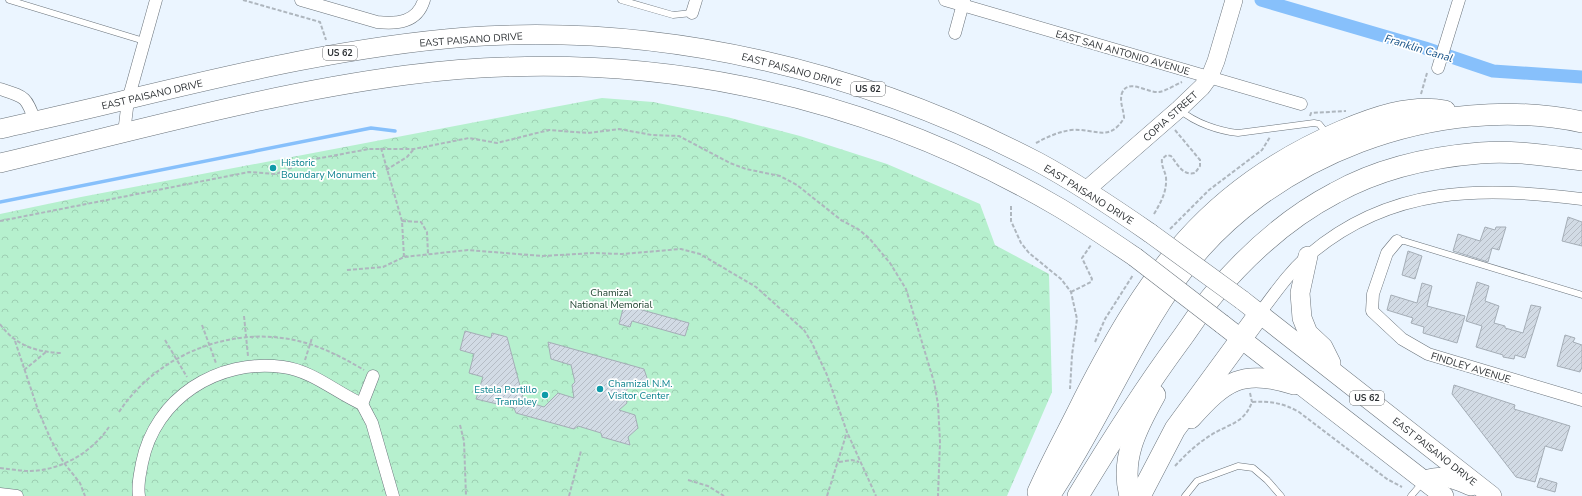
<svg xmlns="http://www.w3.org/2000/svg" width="1582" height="496" viewBox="0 0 1582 496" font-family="'Nunito Sans',sans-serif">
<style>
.park{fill:url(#park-crowns)}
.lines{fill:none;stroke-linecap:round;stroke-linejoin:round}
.stream{stroke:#87c0fb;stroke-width:3.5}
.canal{stroke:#87c0fb;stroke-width:13}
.building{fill:url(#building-hatch);stroke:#a4adb6}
.service-casing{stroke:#6a737b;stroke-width:7}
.minor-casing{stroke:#6a737b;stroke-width:13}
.secondary-casing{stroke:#6a737b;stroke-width:18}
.primary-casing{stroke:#6a737b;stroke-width:20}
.motorway-casing{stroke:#6a737b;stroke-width:22}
.path{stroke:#aeb6be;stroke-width:2;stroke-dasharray:4 2;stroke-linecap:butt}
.service{stroke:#fff;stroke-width:6}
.minor{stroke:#fff;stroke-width:12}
.secondary{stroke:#fff;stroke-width:17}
.primary{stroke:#fff;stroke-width:19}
.motorway{stroke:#fff;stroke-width:21}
.primary-bridge-casing{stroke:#6a737b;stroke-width:20;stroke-linecap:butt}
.primary-bridge{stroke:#fff;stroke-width:19}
.culture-dot{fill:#0f9aa8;stroke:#fff;stroke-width:1.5}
.labels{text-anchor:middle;stroke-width:3.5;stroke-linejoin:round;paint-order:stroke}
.shield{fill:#fff;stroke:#6c6f71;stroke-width:1}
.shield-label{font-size:9px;font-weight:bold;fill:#2d3134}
.street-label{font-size:10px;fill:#2d3134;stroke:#fff}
.culture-label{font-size:10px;fill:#0d838f;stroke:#fff;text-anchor:start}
.park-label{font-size:10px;fill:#173b28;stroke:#fff}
.water-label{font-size:11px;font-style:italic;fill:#145085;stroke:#fff}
</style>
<defs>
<pattern id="park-crowns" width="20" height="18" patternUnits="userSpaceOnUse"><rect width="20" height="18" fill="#b6f0ce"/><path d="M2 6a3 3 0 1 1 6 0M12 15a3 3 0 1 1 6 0" fill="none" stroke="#9dceb2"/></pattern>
<pattern id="building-hatch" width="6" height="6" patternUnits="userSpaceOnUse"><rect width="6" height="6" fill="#d2dbe5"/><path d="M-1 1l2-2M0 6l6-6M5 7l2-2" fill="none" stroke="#b5bcc5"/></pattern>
</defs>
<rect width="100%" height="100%" fill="#ebf5ff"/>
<polygon class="park" points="602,98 653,102 727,117 800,136 887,164 980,204 995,245 1049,274 1052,392 1007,496 0,496 0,214 81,197"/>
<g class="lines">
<polyline class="stream" points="0,202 371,128 395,131"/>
<polyline class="canal" points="1261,0 1425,48 1493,71 1582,77"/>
</g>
<g class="building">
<polygon points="1568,217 1582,222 1582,246 1562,241"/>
<polygon points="1485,227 1495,230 1496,227 1506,227 1499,250 1492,248 1488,262 1453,251 1458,234 1480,241"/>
<polygon points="1408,251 1422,256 1415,279 1402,275"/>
<polygon points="1477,282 1489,286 1485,301 1499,306 1494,323 1505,326 1505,328 1523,333 1531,305 1541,307 1525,358 1515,355 1514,359 1503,357 1503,355 1476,347 1482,326 1466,321"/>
<polygon points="1422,283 1432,286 1427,306 1465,316 1457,343 1423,333 1424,327 1411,323 1413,318 1387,310 1391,295 1417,303"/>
<polygon points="624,305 689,323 685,336 632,321 630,327 619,324"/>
<polygon points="465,331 491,338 492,333 507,337 524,401 544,407 558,393 574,398 572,385 575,382 571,365 551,359 548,342 644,369 648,381 641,387 631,385 624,393 627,403 619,410 635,415 638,428 628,437 630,445 602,437 601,433 578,426 574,429 516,413 514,408 476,399 483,377 469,373 474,354 460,350"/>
<polygon points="1565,335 1575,338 1573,342 1582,345 1582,367 1580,372 1557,366"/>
<polygon points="1454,385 1515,405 1514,409 1570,426 1562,451 1545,446 1535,482 1516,477 1452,394"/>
<polygon points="1540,478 1557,483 1555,492 1537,487"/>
</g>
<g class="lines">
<defs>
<g id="service">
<polyline points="9,0 144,41"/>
<polyline points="621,0 673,15 692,13"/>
<path d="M 1180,110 C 1195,123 1219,131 1238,133 L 1314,123 L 1319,124 L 1328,135"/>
<polyline points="1397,241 1404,241 1582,295"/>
<polyline points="1185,496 1197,481 1238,466 1253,468 1267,480 1281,496"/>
<polyline points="1411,496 1423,482"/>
</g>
<g id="minor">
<path d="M 301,0 L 377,22 C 397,24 417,23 424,0"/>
<polyline points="945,0 1301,104"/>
<polyline points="692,13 696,0"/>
<polyline points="955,33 964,0"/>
<polyline points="1438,68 1459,0"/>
<path d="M 0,89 C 25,97 26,96 35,121"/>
<polyline points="124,133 128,100 156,0"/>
<polyline points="1397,241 1387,253 1373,294 1372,311 1402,339 1428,354 1582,400"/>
<path d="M 1260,313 C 1275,293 1290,271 1309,255 C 1390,186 1482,186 1582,199"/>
<polyline points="362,404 373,376"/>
<polyline points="0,494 17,496"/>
<path d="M 139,496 C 137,484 140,475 142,463 C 155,398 218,358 283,367 C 313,371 335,392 362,404 L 372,423 L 393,496"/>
</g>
<polyline id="secondary" points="1086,190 1179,109 1202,87 1210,76 1216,61 1234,0"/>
<g id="primary">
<path d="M 0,129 C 43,119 86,110 129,99 C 241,72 353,46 467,37 C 665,23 863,71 1038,162 C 1077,183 1114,208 1150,233"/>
<path d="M 0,163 C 135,131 269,93 407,75 C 638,46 859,90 1060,208 C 1085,223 1110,240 1135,257"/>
<polyline points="1308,256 1300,293 1302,318 1308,333 1323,347 1331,363"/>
<polyline points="1242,300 1492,496"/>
<polyline points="1222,324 1444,496"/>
<path d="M 1191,419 C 1225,381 1242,368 1294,385"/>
<path d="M 1425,480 C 1445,474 1452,478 1471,486"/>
</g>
<g id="motorway">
<path d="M 1038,492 C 1052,460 1069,430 1084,399 C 1148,274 1208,188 1342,131 C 1373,118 1411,104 1445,111"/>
<path d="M 1049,496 C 1097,425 1129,344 1179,275 C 1266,155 1438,91 1582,122"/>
<path d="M 1078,496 C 1110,443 1143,391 1179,342 C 1191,326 1201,309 1214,294 C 1247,255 1289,217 1335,193 C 1378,169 1431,157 1480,153 C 1514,150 1549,156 1582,160"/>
<path d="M 1130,496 C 1120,459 1137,427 1155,395"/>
<polyline points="1140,496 1175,429 1260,313"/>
</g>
</defs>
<use href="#service" class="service-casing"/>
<use href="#minor" class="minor-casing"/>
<use href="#secondary" class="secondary-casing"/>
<use href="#primary" class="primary-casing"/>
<use href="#motorway" class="motorway-casing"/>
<g class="path">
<polyline points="243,0 320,22 326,40"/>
<polyline points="1421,94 1427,73"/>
<polyline points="1310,116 1311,113 1346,111"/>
<path d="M 1036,143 C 1047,137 1058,132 1071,130 C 1095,128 1109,143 1124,118 C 1124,110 1119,102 1122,93 C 1128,78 1147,93 1159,92 C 1166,91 1175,85 1182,82"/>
<polyline points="381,148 402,221 404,257"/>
<polyline points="386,170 407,157 414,149"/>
<polyline points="1011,206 1011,221 1021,243 1029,253 1061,279 1071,292 1077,319 1072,355 1070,389"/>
<path d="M 1154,214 C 1161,202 1167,192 1166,177 C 1165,171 1161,166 1162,159 L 1167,155 L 1171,156 C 1178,165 1183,176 1195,173 L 1200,166 L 1200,160 L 1175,130"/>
<polyline points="0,221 249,172 276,174 310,160 369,149 414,149 469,138 497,143 549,130 588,133 619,129 652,135 679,136 730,163 746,169 780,176 797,185 841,220 858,229 869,238 890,263 906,289 934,382 938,404 940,442 938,496"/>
<polyline points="402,221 421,222 427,232 428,254"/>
<polyline points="1170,229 1209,190 1262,150 1270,137"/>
<polyline points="347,270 383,267 404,257 468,250 542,256 594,253 622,254 681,249 700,254 756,287 804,330 812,343 827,375 847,432 876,496"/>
<polyline points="1071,292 1091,282 1092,279 1082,258 1091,245"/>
<polyline points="244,316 248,356"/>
<path d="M 0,324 C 16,346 36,352 62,353"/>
<polyline points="202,325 216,363"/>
<polyline points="165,340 187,377"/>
<polyline points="15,341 38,410 51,440 64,463 80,483 85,496"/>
<polyline points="1095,342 1105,319 1133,275"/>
<polyline points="305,360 312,338"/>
<polyline points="24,370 46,352"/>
<polyline points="1250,393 1252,402"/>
<path d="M 119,412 C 156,356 228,326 294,340 C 319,345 342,357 364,370"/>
<polyline points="460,425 464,441 466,496"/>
<polyline points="839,462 852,460 859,462"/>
<path d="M 1175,466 C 1186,454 1198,443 1211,435 C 1228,424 1244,424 1252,402 C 1271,401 1283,403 1299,412 L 1387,479 L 1402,487"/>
<path d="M 0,468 C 10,469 21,471 31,471 C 62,470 92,452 109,427"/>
<polyline points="688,480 708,486 724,496"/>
<polyline points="569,496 581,451"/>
<polyline points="827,496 847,432"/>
</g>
<use href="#service" class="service"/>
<use href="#minor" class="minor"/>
<use href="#secondary" class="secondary"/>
<use href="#primary" class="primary"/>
<use href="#motorway" class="motorway"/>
<defs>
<g id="primary-bridge">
<polyline points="1150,233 1242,300"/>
<polyline points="1135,257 1222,324"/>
</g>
</defs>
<use href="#primary-bridge" class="primary-bridge-casing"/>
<use href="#primary-bridge" class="primary-bridge"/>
</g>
<g class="culture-dot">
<circle cx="273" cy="168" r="4"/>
<circle cx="600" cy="389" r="4"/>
<circle cx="545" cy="395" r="4"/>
</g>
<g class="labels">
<g class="shield">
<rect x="323" y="46" width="34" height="14" rx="3"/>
<rect x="851" y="82" width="34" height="14" rx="3"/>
<rect x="1350" y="391" width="34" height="14" rx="3"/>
</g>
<g class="shield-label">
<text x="340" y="56">US 62</text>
<text x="868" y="92">US 62</text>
<text x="1367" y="401">US 62</text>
</g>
<g class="street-label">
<text transform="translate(471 39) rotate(-4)" y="4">EAST PAISANO DRIVE</text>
<text transform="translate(1123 52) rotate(16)" y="4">EAST SAN ANTONIO AVENUE</text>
<text transform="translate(792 69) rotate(15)" y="4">EAST PAISANO DRIVE</text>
<text transform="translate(152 94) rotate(-13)" y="4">EAST PAISANO DRIVE</text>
<text transform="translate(1170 116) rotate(-42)" y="4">COPIA STREET</text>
<text transform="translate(1089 194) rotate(32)" y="4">EAST PAISANO DRIVE</text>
<text transform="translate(1471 367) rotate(17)" y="4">FINDLEY AVENUE</text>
<text transform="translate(1435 451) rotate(38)" y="4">EAST PAISANO DRIVE</text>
</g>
<g class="culture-label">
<text x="281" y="166">Historic<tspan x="281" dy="12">Boundary Monument</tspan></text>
<text x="608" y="387">Chamizal N.M.<tspan x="608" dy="12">Visitor Center</tspan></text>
<text x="537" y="393" text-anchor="end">Estela Portillo<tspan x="537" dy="12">Trambley</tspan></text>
</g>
<g class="park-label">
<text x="611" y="296">Chamizal<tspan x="611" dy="12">National Memorial</tspan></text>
</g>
<g class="water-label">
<text transform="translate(1419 48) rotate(17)" y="4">Franklin Canal</text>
</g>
</g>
</svg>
